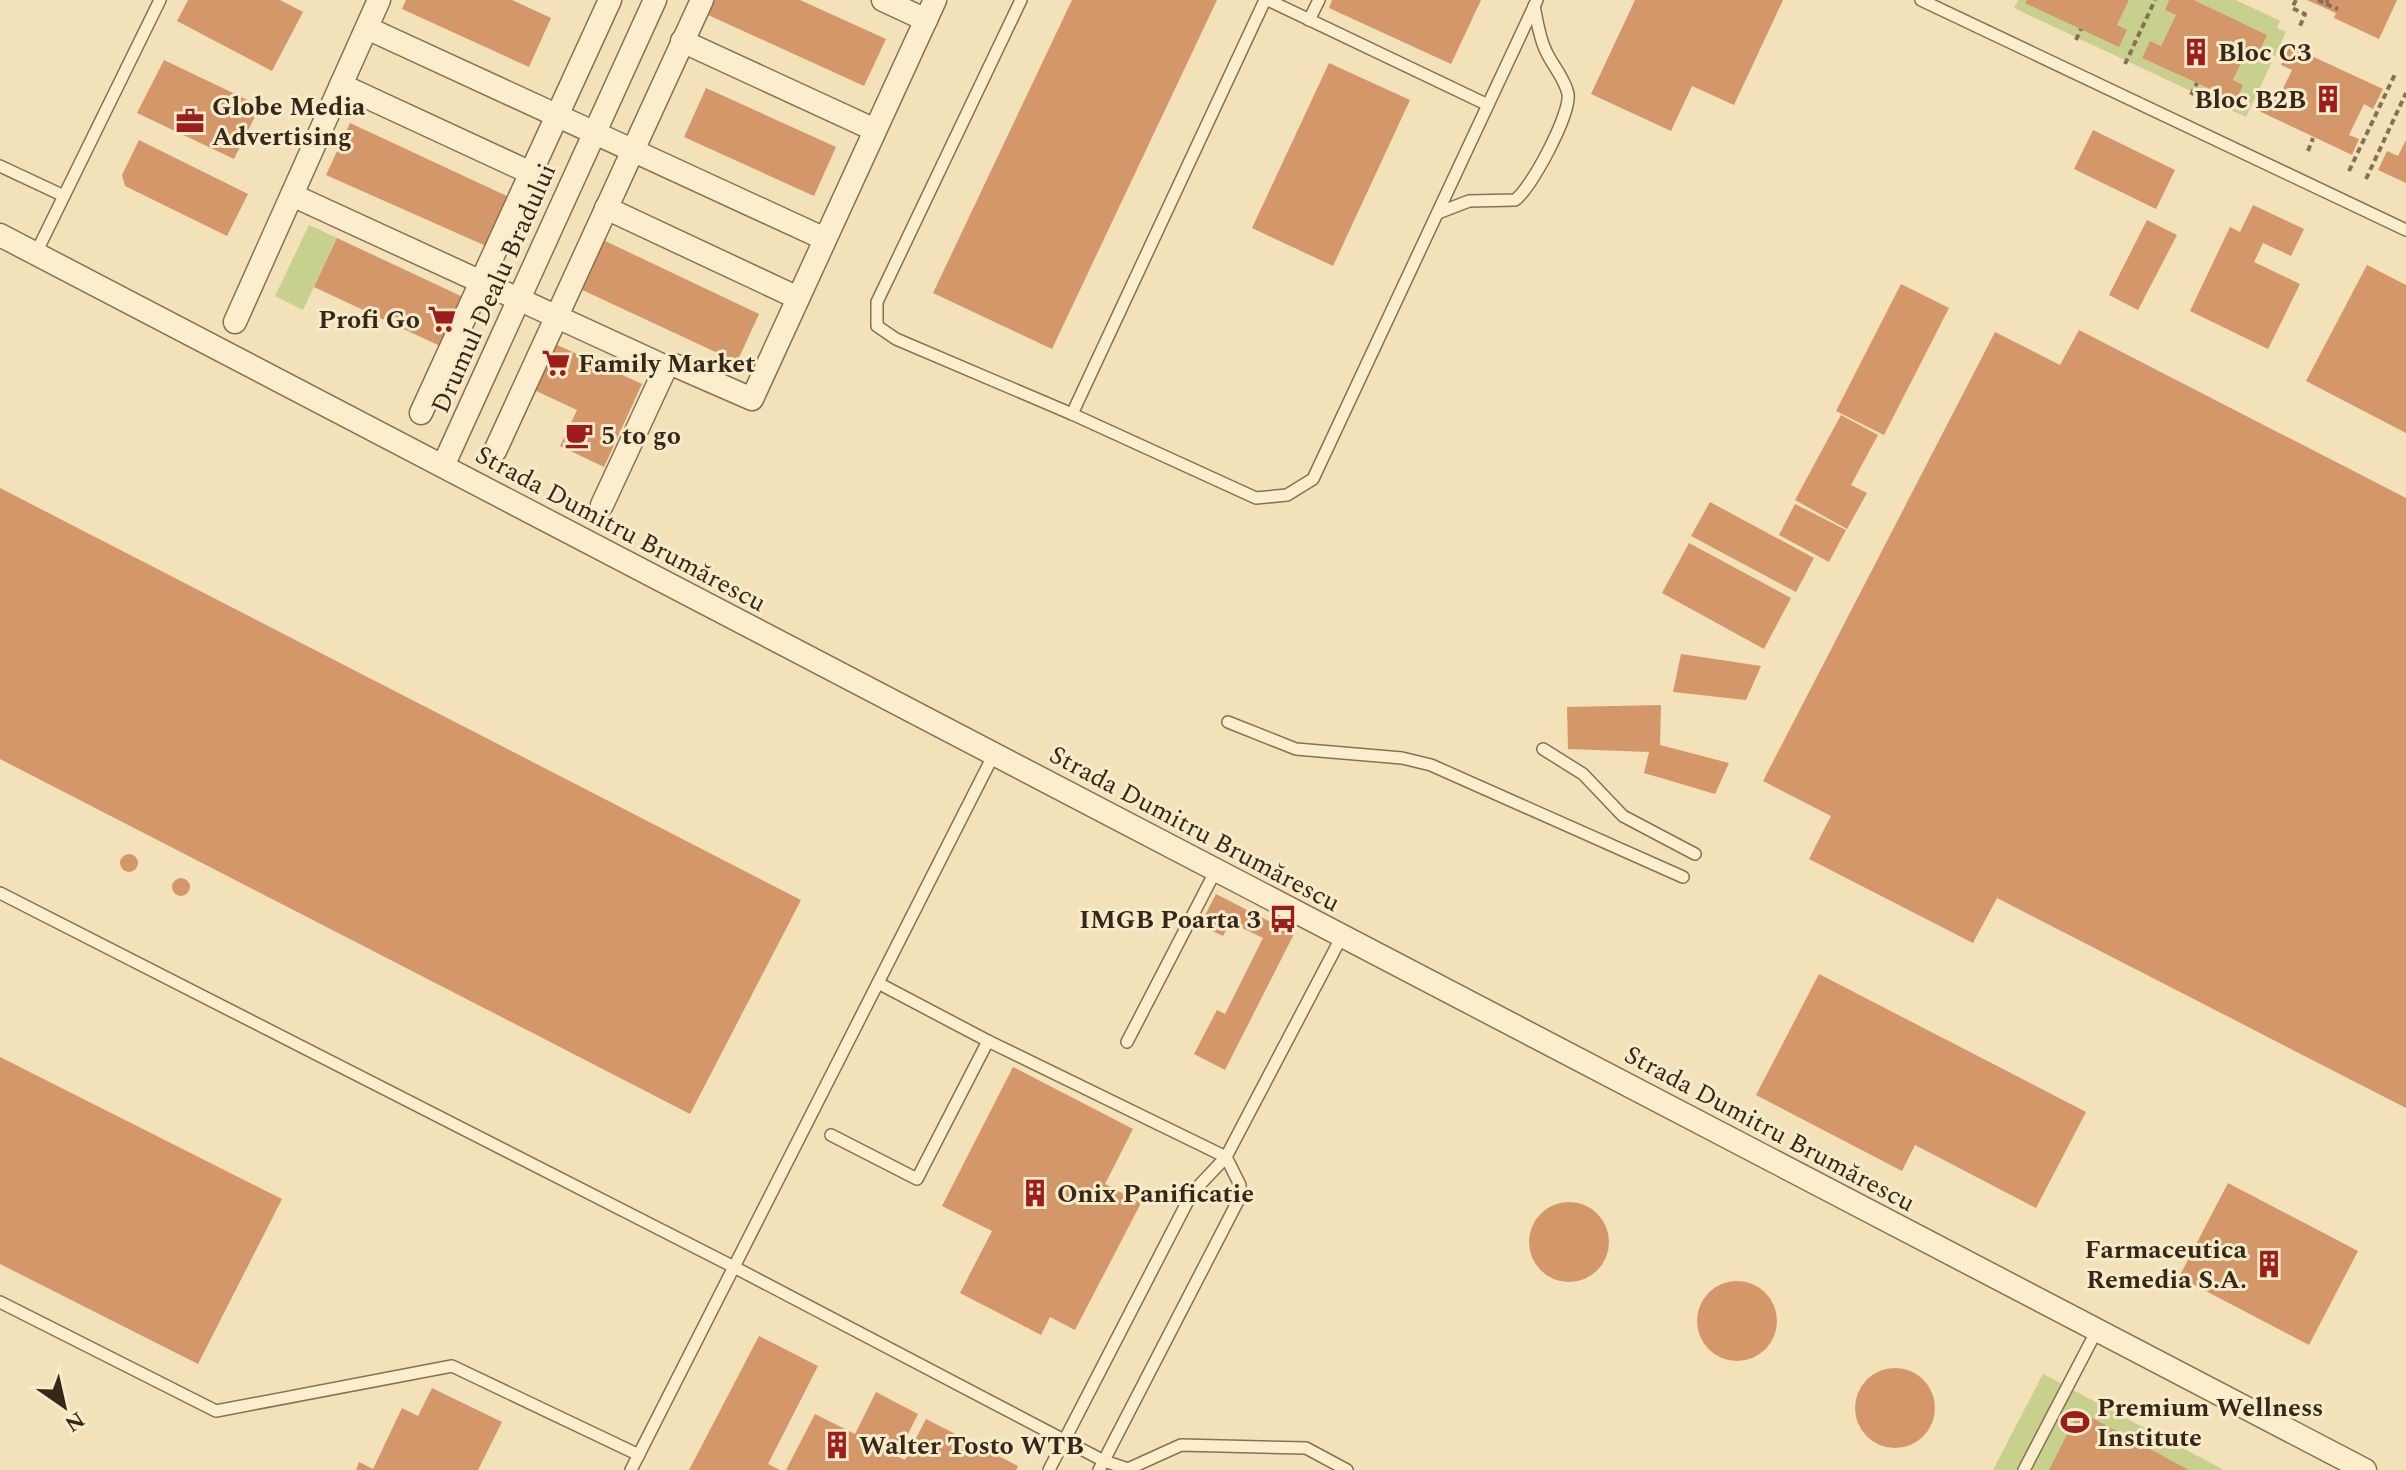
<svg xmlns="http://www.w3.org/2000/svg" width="2406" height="1470" viewBox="0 0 2406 1470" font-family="Spectral,serif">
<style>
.green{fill:#c7d08c}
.building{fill:#d4976a}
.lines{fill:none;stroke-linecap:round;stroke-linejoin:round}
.service-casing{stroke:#897052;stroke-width:14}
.minor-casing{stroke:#897052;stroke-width:25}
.path{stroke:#897052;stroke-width:4;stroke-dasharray:6 4;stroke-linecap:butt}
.service{stroke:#fceecc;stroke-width:11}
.minor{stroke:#fceecc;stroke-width:22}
.labels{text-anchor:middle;stroke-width:6;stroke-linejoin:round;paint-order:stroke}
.poi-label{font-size:26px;font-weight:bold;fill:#362719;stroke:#f8ebc9;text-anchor:start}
.street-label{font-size:26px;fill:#362719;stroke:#f8ebc9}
</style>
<rect width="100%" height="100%" fill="#f2e1b9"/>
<g class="green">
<polygon points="2018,0 2027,0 2026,2 2117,25 2129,0 2169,0 2165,10 2176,15 2161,46 2150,42 2142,58 2235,101 2243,85 2233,80 2248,49 2258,54 2267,35 2194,0 2236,0 2280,21 2277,28 2286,32 2246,117 2014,8"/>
<polygon points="309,225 337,238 303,310 275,296"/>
<polygon points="2043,1374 2224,1470 1993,1470"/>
</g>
<g class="building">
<polygon points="188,0 280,0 303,12 272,71 177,21"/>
<polygon points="406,0 512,0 551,18 529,67 402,9"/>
<polygon points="713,0 800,0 886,39 864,86 706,14"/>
<polygon points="1072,0 1217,0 1052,349 933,293"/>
<polygon points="1332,0 1481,0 1451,64 1329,8"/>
<polygon points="1635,0 1783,0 1734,105 1692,86 1671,131 1591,94"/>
<polygon points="2027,0 2129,0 2117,25 2127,30 2119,47 2025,3"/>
<polygon points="2169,0 2194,0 2267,35 2258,54 2248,49 2233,80 2243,85 2236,101 2142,58 2150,41 2161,46 2176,15 2165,10"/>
<polygon points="2307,0 2397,0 2379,39 2334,18 2336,13"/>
<polygon points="2290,46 2383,89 2373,109 2364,104 2349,135 2359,139 2352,155 2259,111 2266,96 2277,101 2292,70 2281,65"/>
<polygon points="164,60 260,106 234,159 137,113"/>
<polygon points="1329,63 1410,100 1333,266 1252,228"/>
<polygon points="706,88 836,147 814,196 684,137"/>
<polygon points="350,123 509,197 486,246 326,175"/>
<polygon points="2093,130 2175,170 2156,209 2074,169"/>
<polygon points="139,140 248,194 227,236 125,186 122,175"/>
<polygon points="2406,140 2406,183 2378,170 2387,151 2398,156"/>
<polygon points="2253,205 2304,229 2291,256 2263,243 2254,262 2300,284 2268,349 2190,311 2230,227 2240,232"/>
<polygon points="2147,220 2177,235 2138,310 2109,295"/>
<polygon points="337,238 463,297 440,346 314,287"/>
<polygon points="601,239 759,314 737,362 578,288"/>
<polygon points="2367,265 2406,285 2406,433 2306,381"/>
<polygon points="1901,284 1949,308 1884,435 1836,411"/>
<polygon points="2079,330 2406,498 2406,1108 1997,898 1973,943 1809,859 1831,816 1763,781 1995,332 2060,365"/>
<polygon points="553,343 642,384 604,467 560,446 577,410 532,389"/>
<polygon points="1841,415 1878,435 1851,485 1867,493 1847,529 1795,500"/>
<polygon points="0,488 801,900 690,1114 0,759"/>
<polygon points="1710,502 1814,558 1796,592 1691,536"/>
<polygon points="1795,504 1846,530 1829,562 1779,535"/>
<polygon points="1689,543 1791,598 1764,649 1662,593"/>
<polygon points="1681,654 1761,666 1746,700 1673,692"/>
<polygon points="1661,705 1660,745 1729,763 1715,794 1644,773 1649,752 1568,749 1567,707"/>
<circle cx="129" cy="863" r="9"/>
<circle cx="181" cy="887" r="9"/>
<polygon points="1216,894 1294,934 1225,1070 1194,1054 1217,1010 1225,1014 1263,938 1230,922 1223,936 1200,925"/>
<polygon points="1819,974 2086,1112 2036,1208 1915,1145 1902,1171 1756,1095"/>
<polygon points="0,1057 282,1199 198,1364 0,1264"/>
<polygon points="1013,1067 1133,1129 1105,1184 1141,1203 1075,1330 1050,1317 1041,1335 960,1293 992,1231 942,1206"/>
<polygon points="2228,1183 2358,1251 2309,1345 2179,1277"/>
<circle cx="1569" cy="1242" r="40"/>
<circle cx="1737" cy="1321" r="40"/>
<polygon points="759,1336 818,1366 768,1464 780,1470 689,1470"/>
<circle cx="1895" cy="1408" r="40"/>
<polygon points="432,1388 502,1422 478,1470 356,1470 359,1462 373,1469 402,1408 418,1416"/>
<polygon points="876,1392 918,1414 897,1456 905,1460 926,1419 1018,1466 1016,1470 786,1470 815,1414 855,1434"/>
<polygon points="2079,1411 2189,1470 2049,1470"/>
</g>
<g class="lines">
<defs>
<g id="service">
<polyline points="1021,0 877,302 877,326 896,339 1072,414 1256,498 1287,495 1313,479 1537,0"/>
<polyline points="1268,0 1488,105"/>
<polyline points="1921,0 2406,230"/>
<polyline points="1309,20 1319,0"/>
<polyline points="0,166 64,196"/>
<path d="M 1438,213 L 1469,201 L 1515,200 C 1531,189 1571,114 1568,94 C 1565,78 1551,64 1545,49 C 1539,36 1537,20 1534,6"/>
<polyline points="36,253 160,0"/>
<polyline points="1072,414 1265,0"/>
<polyline points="1228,722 1296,749 1402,758 1431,765 1683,877"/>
<polyline points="1543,749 1583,774 1623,816 1695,854"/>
<polyline points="0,893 734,1267 1104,1461 1128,1469 1181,1445 1306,1448 1347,1470"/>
<polyline points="878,983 988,1041 1226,1157 1240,1185 1239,1199 1099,1470"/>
<polyline points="1127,1042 1216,870"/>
<polyline points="831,1135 917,1179 988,1041"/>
<polyline points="0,1302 216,1411 452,1366 639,1455"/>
<polyline points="631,1470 994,754"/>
<polyline points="1049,1470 1192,1193 1226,1157 1342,936"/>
<polyline points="2024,1470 2097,1330"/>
</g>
<g id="minor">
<polyline points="883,0 926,20"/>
<polyline points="367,28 825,239"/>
<polyline points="682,41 875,130"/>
<polyline points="341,85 531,173"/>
<polyline points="292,195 666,367 674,365 752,399 935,0"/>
<polyline points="606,208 798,298"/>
<polyline points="0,235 2365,1470"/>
<polyline points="235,322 379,0"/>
<polyline points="421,413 610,0"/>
<polyline points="495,451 702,0"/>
<polyline points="443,466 655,0"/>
<polyline points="602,505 666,367"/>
</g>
</defs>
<use href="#service" class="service-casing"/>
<use href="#minor" class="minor-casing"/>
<g class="path">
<polyline points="2296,0 2292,8 2305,14 2300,26"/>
<polyline points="2318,0 2326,4 2328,0"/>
<polyline points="2326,4 2338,9"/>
<polyline points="2076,40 2081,29"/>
<polyline points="2125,64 2155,0"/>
<polyline points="2191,95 2197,83"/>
<polyline points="2308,151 2313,138"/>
<polyline points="2349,171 2396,72"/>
<polyline points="2366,179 2406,93"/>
</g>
<use href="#service" class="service"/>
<use href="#minor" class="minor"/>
</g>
<defs>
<symbol id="building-bare" viewBox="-9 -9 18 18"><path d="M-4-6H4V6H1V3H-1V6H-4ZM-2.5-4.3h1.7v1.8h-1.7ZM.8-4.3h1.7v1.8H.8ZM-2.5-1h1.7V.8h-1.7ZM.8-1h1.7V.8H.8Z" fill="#9d1d1d" stroke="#f8ebc9" stroke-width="2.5" paint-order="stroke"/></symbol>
<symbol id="office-bare" viewBox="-9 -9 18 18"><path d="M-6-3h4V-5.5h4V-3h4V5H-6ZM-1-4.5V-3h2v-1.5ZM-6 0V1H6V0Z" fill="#9d1d1d" stroke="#f8ebc9" stroke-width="2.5" paint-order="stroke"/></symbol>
<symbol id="supermarket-bare" viewBox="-9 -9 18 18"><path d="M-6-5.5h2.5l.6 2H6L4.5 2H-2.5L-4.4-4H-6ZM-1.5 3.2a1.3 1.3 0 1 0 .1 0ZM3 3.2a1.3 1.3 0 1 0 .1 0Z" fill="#9d1d1d" stroke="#f8ebc9" stroke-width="2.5" paint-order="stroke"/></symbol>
<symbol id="cafe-bare" viewBox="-9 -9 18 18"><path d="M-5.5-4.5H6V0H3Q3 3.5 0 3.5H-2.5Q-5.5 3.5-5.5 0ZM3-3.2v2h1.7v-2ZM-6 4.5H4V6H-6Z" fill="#9d1d1d" stroke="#f8ebc9" stroke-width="2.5" paint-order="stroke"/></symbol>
<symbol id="bus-bare" viewBox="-9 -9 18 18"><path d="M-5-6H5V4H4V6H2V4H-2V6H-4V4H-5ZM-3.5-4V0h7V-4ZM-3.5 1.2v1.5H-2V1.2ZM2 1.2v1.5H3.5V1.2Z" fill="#9d1d1d" stroke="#f8ebc9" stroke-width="2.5" paint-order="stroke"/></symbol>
<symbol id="stadium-bare" viewBox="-9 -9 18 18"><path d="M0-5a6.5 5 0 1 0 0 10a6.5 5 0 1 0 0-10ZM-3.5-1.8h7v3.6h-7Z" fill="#9d1d1d" stroke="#f8ebc9" stroke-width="2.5" paint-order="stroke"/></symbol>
</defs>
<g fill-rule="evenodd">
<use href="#building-bare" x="2176" y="32" width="40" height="40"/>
<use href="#building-bare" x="2308" y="79" width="40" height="40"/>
<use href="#office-bare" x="170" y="101" width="40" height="40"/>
<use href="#supermarket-bare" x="422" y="299" width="40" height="40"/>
<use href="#supermarket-bare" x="536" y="343" width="40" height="40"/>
<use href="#cafe-bare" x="559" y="415" width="40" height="40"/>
<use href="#bus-bare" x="1263" y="899" width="40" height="40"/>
<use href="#building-bare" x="1015" y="1173" width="40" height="40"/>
<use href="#building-bare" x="2249" y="1244" width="40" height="40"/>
<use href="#stadium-bare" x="2055" y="1402" width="40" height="40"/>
<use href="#building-bare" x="817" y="1425" width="40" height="40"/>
</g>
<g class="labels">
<g class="poi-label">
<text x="2218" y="61">Bloc C3</text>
<text x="2306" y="108" text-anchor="end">Bloc B2B</text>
<text x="212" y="115">Globe Media<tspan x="212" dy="30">Advertising</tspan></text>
<text x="420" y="328" text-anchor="end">Profi Go</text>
<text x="578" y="372">Family Market</text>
<text x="601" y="444">5 to go</text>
<text x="1261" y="928" text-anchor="end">IMGB Poarta 3</text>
<text x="1057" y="1202">Onix Panificatie</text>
<text x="2247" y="1258" text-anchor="end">Farmaceutica<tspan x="2247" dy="30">Remedia S.A.</tspan></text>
<text x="2097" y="1416">Premium Wellness<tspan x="2097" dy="30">Institute</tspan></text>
<text x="859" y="1454">Walter Tosto WTB</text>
</g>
<g class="street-label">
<text transform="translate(493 288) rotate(-66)" y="9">Drumul Dealu Bradului</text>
<text transform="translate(621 528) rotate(28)" y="9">Strada Dumitru Brumărescu</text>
<text transform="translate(1195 828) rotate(28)" y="9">Strada Dumitru Brumărescu</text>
<text transform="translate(1770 1128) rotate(28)" y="9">Strada Dumitru Brumărescu</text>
</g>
</g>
<g transform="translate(64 1406) rotate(146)" stroke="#f8ebc9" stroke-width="6" paint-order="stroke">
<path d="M0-6L14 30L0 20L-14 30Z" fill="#362719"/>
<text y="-12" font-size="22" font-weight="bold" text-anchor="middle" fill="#362719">N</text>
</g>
</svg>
